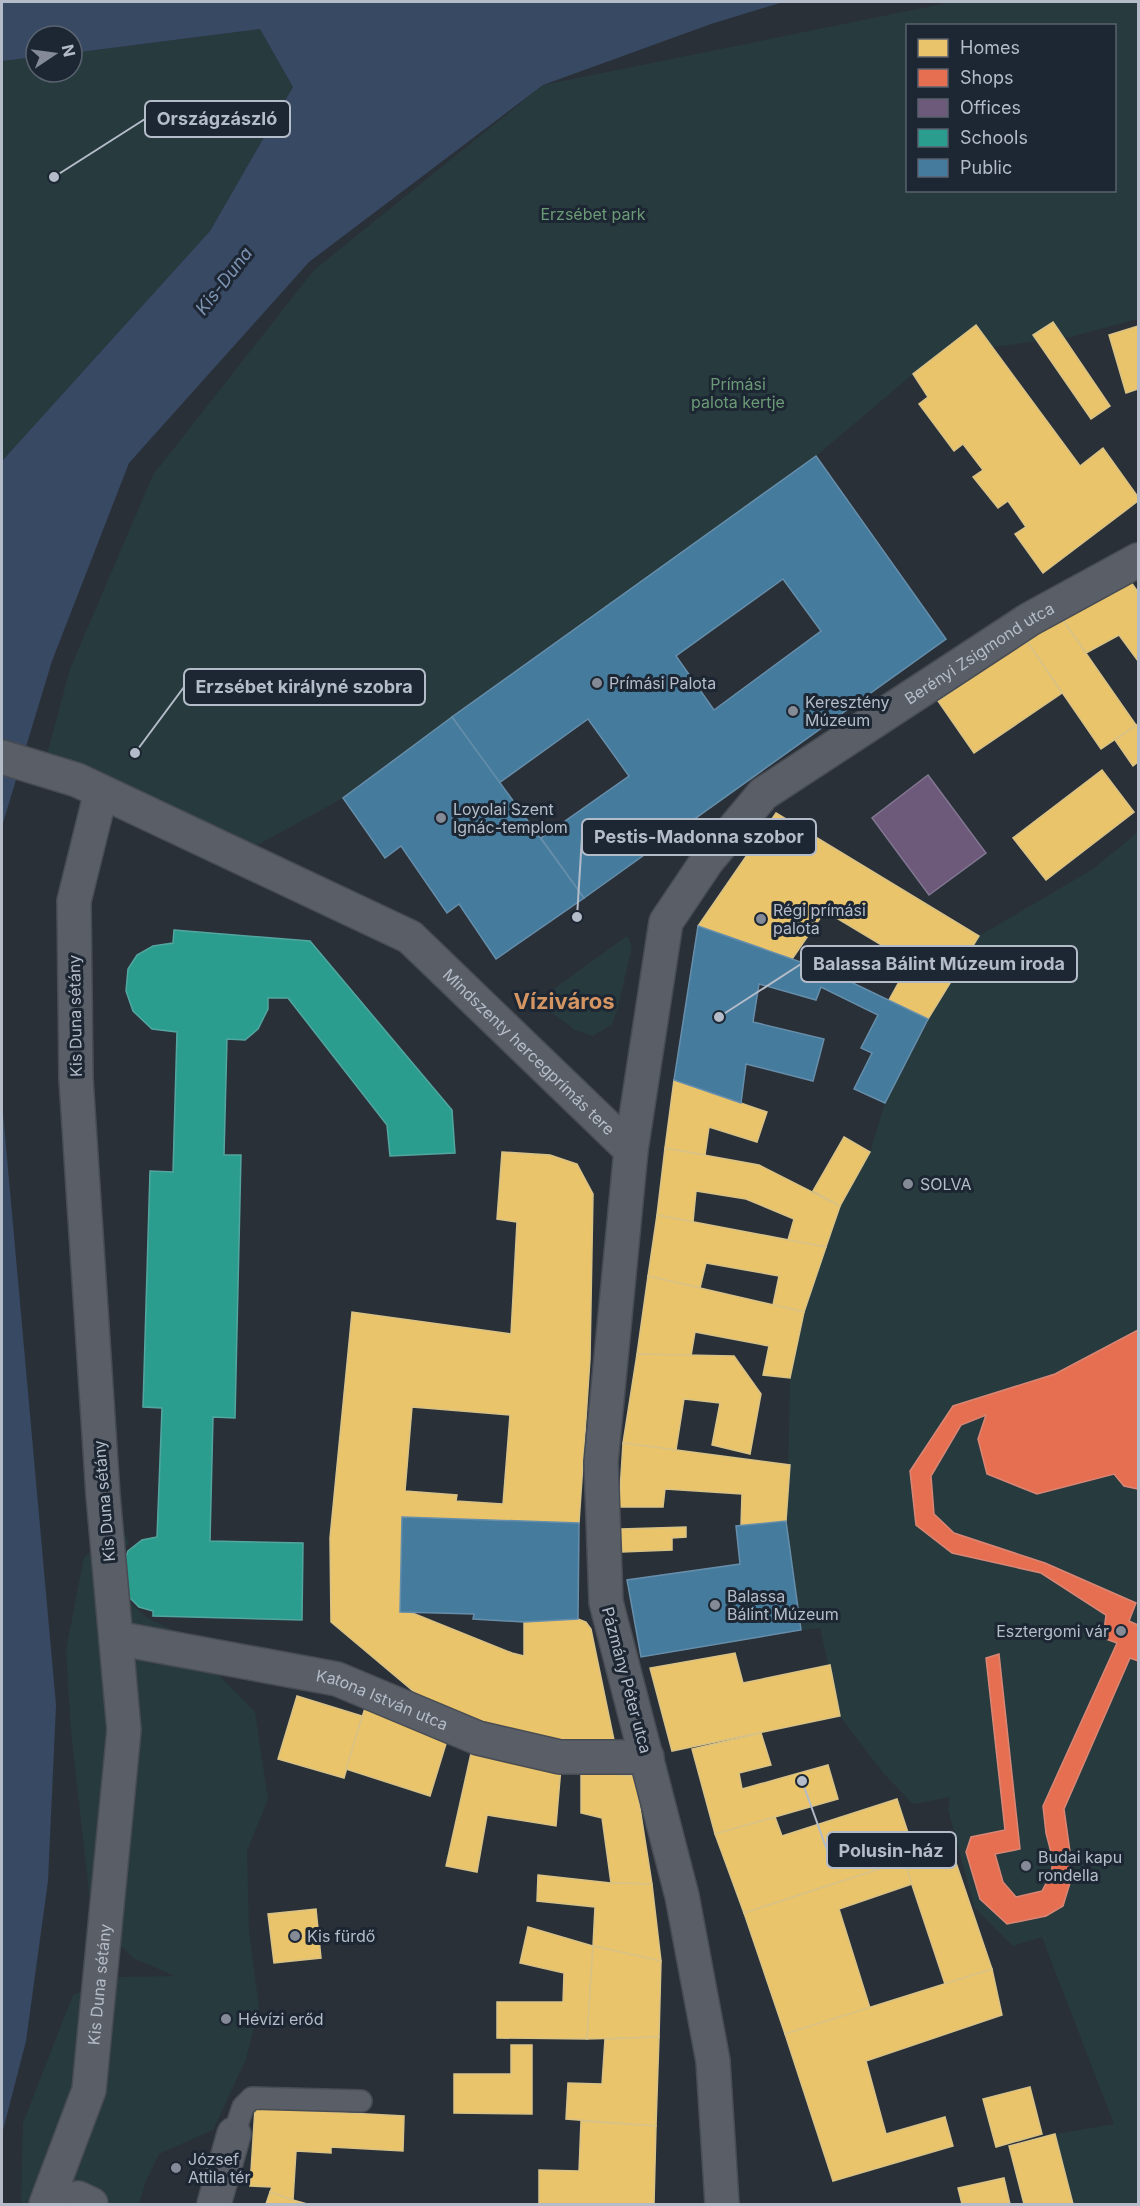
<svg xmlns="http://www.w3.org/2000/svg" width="1140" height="2206" viewBox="0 0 1140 2206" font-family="Inter,sans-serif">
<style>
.green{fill:#273a3e;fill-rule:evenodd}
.water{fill:#384963}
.homes{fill:#e9c46a;stroke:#d9c286;stroke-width:1.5;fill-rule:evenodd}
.shops{fill:#e76f51;stroke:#d88675;stroke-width:1.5}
.offices{fill:#6d597a;stroke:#827792;stroke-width:1.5}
.schools{fill:#2a9d8f;stroke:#53a6a0;stroke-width:1.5}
.public{fill:#457b9d;stroke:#668eaa;stroke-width:1.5;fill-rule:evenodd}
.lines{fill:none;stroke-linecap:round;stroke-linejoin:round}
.lane-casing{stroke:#484c53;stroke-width:24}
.street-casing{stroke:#484c53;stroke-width:36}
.lane{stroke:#5a5e66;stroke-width:21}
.street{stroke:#5a5e66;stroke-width:33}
.poi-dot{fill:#848b96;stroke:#1d2633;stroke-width:2}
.labels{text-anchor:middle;stroke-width:6;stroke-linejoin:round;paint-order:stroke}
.park-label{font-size:16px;fill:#6b9a76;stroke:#1d2633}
.street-label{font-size:16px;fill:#b4bcc9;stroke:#1d2633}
.poi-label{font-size:16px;fill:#b4bcc9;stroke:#1d2633;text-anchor:start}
.water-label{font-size:18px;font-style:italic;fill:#7c92b1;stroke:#1d2633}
.district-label{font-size:22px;font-weight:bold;fill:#d59563;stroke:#1d2633}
.leader{fill:none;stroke:#b4bcc9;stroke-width:2}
.callout-dot{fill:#b4bcc9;stroke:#1d2633;stroke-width:2}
.callout{fill:#1d2633;stroke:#b4bcc9;stroke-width:2}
.callout-label{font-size:18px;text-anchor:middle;font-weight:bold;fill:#b4bcc9}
</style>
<rect width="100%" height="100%" fill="#2a3038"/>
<g class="green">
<path d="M 952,2 L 1138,2 L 1138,319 L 1070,337 L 992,347 L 975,326 L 913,374 L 816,456 L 343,798 L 254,847 L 46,758 L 70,669 L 153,475 L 314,270 L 543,85 ZM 908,26 L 1114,26 L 1114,190 L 908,190 Z"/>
<polygon points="260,29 293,87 210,231 2,461 2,61 36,57 36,72 72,72 72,53"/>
<polygon points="1138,832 1138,1330 1055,1374 953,1406 910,1471 916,1525 952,1553 1041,1573 1106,1615 1103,1638 1117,1643 1130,1658 1138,1661 1138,2204 1073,2204 1055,2134 1114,2124 1042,1937 1013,1946 974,1907 948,1809 950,1797 913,1804 884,1774 840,1716 820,1628 801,1630 787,1526 790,1378 804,1312 840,1206 870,1152 885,1103 928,1019 979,936 1093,869"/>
<polygon points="627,936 632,946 618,1007 612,1024 593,1036 575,1030 537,1001"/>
<polygon points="986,1415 978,1439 987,1475 1037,1494 1114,1474 1124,1486 1138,1489 1138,1625 1129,1621 1136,1603 1045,1563 954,1533 934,1514 931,1476 961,1425"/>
<polygon points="118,1534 126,1536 129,1543 120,1554 121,1594 147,1618 177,1632 255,1712 268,1799 247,1851 249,1930 259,2008 246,2059 213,2130 159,2154 146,2181 139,2204 21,2204 23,2123 73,1995 119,1977 175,1976 133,1958 92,1919 71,1731 66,1650 84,1557 103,1541"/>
</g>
<g class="water">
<polygon points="2,2 783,2 711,24 543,85 309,262 129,463 52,661 2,826 2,461 210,231 293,87 260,29 72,53 72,36 36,36 36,57 2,61"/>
<polygon points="2,1073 3,1113 56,1705 48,1881 26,2041 2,2134"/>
</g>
<g class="homes">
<polygon points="1053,322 1110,406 1091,419 1033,335"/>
<polygon points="976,325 1080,466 1103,448 1138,497 1138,501 1043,573 1015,534 1026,527 1008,501 998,508 973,477 983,470 963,444 954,451 919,404 928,397 913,374"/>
<polygon points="1138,326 1138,389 1126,393 1109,335"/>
<polygon points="1128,578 1138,592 1138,661 1119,635 1086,653 1060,616"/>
<polygon points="1060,616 1136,725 1101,749 1026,640"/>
<polygon points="1026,640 1062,693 974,753 938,701"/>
<polygon points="1138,724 1138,762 1133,766 1115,740"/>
<polygon points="1102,770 1134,812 1046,880 1013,838"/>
<polygon points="776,813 979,936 928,1019 889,1000 910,962 825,911 792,959 698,926"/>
<polygon points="674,1080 767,1112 757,1142 709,1127 705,1155 665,1148"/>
<polygon points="844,1137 870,1152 840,1206 813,1191"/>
<polygon points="665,1148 759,1165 840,1206 826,1247 788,1240 794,1219 746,1199 696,1191 693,1222 657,1215"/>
<path d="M 502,1152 L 550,1155 L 577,1164 L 593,1194 L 590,1359 L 579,1523 L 402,1517 L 400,1612 L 410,1612 L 512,1653 L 524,1656 L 524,1622 L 578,1619 L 586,1622 L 591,1629 L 615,1745 L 558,1743 L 494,1734 L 418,1695 L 331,1622 L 330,1538 L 352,1312 L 511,1334 L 517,1222 L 497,1219 ZM 412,1407 L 510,1415 L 503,1504 L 456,1501 L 457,1495 L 405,1491 Z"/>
<polygon points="657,1215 826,1247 804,1312 773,1305 779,1276 706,1263 700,1288 648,1276"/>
<polygon points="648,1276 804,1312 790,1378 763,1375 769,1346 695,1332 691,1356 637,1354"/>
<polygon points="637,1354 734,1356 761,1394 750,1454 712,1445 720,1403 684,1399 676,1450 623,1443"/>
<polygon points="623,1443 790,1465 786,1521 741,1526 742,1494 665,1489 663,1507 619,1507"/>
<polygon points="686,1527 686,1537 672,1538 672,1550 622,1552 621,1529"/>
<polygon points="735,1653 743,1683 830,1665 840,1716 672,1751 650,1668"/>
<polygon points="297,1696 362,1716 344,1778 278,1759"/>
<polygon points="365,1708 449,1734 430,1796 346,1769"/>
<polygon points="761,1733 771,1765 739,1773 742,1789 828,1765 838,1799 715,1834 692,1749"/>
<polygon points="472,1749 561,1767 556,1826 487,1815 477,1872 446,1866"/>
<polygon points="581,1772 635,1776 652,1884 611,1883 602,1818 581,1813"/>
<polygon points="897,1799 916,1857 744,1913 715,1834 775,1817 782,1836"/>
<polygon points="950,1845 992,1969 945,1984 904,1861"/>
<polygon points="904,1861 912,1884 839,1909 870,2008 785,2034 744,1913"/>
<polygon points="538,1875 611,1883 652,1884 661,1961 593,1946 595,1907 537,1901"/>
<polygon points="316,1909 321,1958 274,1963 268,1914"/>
<polygon points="528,1927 593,1946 587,2039 497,2038 497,2002 563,2002 564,1973 520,1963"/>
<polygon points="593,1946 661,1961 659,2037 587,2039"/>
<polygon points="992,1969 1002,2015 866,2061 886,2134 945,2117 953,2146 833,2181 785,2034"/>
<polygon points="659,2037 656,2126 566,2119 568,2083 602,2084 605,2039"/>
<polygon points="511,2045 532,2045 532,2114 454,2113 454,2074 511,2074"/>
<polygon points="1030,2087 1042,2134 996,2147 983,2099"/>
<polygon points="255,2108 404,2116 403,2151 331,2147 331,2153 296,2151 293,2200 270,2192 272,2187 250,2186"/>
<polygon points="581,2121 656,2126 654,2204 539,2204 539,2170 579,2171"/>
<polygon points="1055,2134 1073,2204 1024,2204 1009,2146"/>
<polygon points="1004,2178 1010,2204 962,2204 958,2188"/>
<polygon points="270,2192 293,2200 307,2204 266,2204"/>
</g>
<polygon class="shops" points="1138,1330 1138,1489 1124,1486 1114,1474 1037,1494 987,1474 978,1439 986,1415 961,1425 931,1476 934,1514 954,1533 1045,1563 1136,1603 1129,1621 1138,1625 1138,1661 1130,1658 1064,1809 1073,1873 1063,1906 1046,1916 1007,1924 980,1899 966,1852 971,1837 1005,1830 986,1658 999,1654 1020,1849 995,1854 1003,1882 1016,1897 1042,1891 1051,1874 1053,1860 1046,1833 1043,1806 1117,1643 1103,1638 1106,1615 1041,1573 952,1553 916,1525 910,1471 953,1406 1055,1374"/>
<polygon class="offices" points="928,775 986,853 929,895 872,818"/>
<polygon class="schools" points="174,930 310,941 452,1110 455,1153 390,1156 387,1125 288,998 268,998 268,1009 258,1029 245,1040 227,1039 224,1155 241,1155 235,1418 213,1417 210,1541 303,1543 302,1620 153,1616 153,1611 139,1607 124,1592 122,1568 128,1551 142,1540 157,1537 162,1408 143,1407 150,1171 173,1172 177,1032 152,1029 133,1011 126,991 128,969 137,955 153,946 173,943"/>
<g class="public">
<path d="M 816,456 L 946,639 L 584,898 L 541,838 L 629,776 L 588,719 L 499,783 L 452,717 ZM 783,579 L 821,631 L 714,710 L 676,656 Z"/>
<polygon points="452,717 584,898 496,959 459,904 447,913 401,846 385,858 343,798"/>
<polygon points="698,926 832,973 928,1019 885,1103 854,1089 872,1053 861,1048 878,1015 821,987 816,1000 759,984 753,1022 824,1039 813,1081 746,1064 741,1103 674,1080"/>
<polygon points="402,1517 579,1523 578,1619 524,1622 473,1619 474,1614 400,1612"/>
<polygon points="786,1521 801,1630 641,1657 627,1580 740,1564 736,1526"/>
</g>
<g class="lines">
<defs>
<polyline id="lane" points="234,2134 243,2107 252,2098 361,2101"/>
<g id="street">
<path id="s1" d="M 2,757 L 77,780 L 410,937 L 631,1150"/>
<path id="s2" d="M 116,1638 L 337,1679 L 478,1738 L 560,1757 L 647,1757"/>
<polyline points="78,2198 91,2204"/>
<path id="s3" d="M 46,2204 L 89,2090 L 124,1730 L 103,1495 L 76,1079 L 74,901 L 101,792"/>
<polyline points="214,2204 234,2134"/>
<path id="s4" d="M 722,2204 L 713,2061 L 682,1896 L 606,1602 L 601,1462 L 631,1150 L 666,922 L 707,861 L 763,794 L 1030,619 L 1138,560"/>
</g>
</defs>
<use href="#lane" class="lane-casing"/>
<use href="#street" class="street-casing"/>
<use href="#lane" class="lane"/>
<use href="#street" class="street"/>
</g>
<g class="poi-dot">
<circle cx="597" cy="683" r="6"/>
<circle cx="793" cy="711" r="6"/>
<circle cx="441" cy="818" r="6"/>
<circle cx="761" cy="919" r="6"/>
<circle cx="908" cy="1184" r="6"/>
<circle cx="715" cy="1605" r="6"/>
<circle cx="1121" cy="1631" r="6"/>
<circle cx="1026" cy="1866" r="6"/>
<circle cx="295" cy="1936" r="6"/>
<circle cx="226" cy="2019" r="6"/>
<circle cx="176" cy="2168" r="6"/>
</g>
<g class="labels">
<g class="park-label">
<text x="593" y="220">Erzsébet park</text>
<text x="738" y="390">Prímási<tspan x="738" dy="18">palota kertje</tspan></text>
</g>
<g class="street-label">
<text dy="6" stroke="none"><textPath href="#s4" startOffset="1718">Berényi Zsigmond utca</textPath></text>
<text transform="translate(75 1016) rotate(-91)" y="6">Kis Duna sétány</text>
<text dy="6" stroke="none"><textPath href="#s1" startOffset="612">Mindszenty hercegprímás tere</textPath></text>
<text transform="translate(104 1501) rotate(-95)" y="6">Kis Duna sétány</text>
<text transform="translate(627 1680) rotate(75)" y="6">Pázmány Péter utca</text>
<text dy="6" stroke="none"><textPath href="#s2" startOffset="274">Katona István utca</textPath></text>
<text dy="6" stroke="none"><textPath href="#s3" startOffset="228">Kis Duna sétány</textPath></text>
</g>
<g class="poi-label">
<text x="609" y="689">Prímási Palota</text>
<text x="805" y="708">Keresztény<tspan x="805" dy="18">Múzeum</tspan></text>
<text x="453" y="815">Loyolai Szent<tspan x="453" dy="18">Ignác-templom</tspan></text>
<text x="773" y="916">Régi prímási<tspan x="773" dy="18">palota</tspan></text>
<text x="920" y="1190">SOLVA</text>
<text x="727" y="1602">Balassa<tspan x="727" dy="18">Bálint Múzeum</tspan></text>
<text x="1109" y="1637" text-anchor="end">Esztergomi vár</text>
<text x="1038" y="1863">Budai kapu<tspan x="1038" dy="18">rondella</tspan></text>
<text x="307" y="1942">Kis fürdő</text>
<text x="238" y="2025">Hévízi erőd</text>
<text x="188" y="2165">József<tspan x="188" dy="18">Attila tér</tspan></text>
</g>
<g class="water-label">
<text transform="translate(224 281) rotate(-52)" y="6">Kis-Duna</text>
</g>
<g class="district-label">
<text x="564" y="1009">Víziváros</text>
</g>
</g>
<path class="leader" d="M54 177L145 119M135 753L184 687M577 917L582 837M719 1017L801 964M802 1781L827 1850"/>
<g class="callout-dot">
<circle cx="54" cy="177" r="6"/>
<circle cx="135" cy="753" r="6"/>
<circle cx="577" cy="917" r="6"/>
<circle cx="719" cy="1017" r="6"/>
<circle cx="802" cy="1781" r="6"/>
</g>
<g class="callout">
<rect x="145" y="101" width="145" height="36" rx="6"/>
<rect x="184" y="669" width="241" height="36" rx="6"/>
<rect x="582" y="819" width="234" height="36" rx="6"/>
<rect x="801" y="946" width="276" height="36" rx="6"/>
<rect x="827" y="1832" width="129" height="36" rx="6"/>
</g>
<g class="callout-label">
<text x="217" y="125">Országzászló</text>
<text x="304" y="693">Erzsébet királyné szobra</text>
<text x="699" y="843">Pestis-Madonna szobor</text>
<text x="939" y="970">Balassa Bálint Múzeum iroda</text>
<text x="891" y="1857">Polusin-ház</text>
</g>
<rect width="1140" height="2206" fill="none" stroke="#b4bcc9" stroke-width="6"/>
<rect x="906" y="24" width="210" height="168" fill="#1d2633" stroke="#59626f" stroke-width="1.5"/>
<rect x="918" y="39" width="30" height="18" fill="#e9c46a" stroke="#59626f" stroke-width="1.5"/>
<text x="960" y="54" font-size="18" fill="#b4bcc9">Homes</text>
<rect x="918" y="69" width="30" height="18" fill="#e76f51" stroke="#59626f" stroke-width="1.5"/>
<text x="960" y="84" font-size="18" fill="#b4bcc9">Shops</text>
<rect x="918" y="99" width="30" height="18" fill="#6d597a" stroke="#59626f" stroke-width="1.5"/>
<text x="960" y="114" font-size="18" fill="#b4bcc9">Offices</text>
<rect x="918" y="129" width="30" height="18" fill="#2a9d8f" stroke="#59626f" stroke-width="1.5"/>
<text x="960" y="144" font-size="18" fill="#b4bcc9">Schools</text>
<rect x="918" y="159" width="30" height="18" fill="#457b9d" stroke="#59626f" stroke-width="1.5"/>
<text x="960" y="174" font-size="18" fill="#b4bcc9">Public</text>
<g transform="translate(54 54) rotate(77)"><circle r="28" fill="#1d2633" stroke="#59626f" stroke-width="1.5"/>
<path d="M0-4.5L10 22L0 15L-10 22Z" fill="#848b96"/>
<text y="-9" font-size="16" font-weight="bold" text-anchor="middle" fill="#b4bcc9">N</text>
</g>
</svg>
